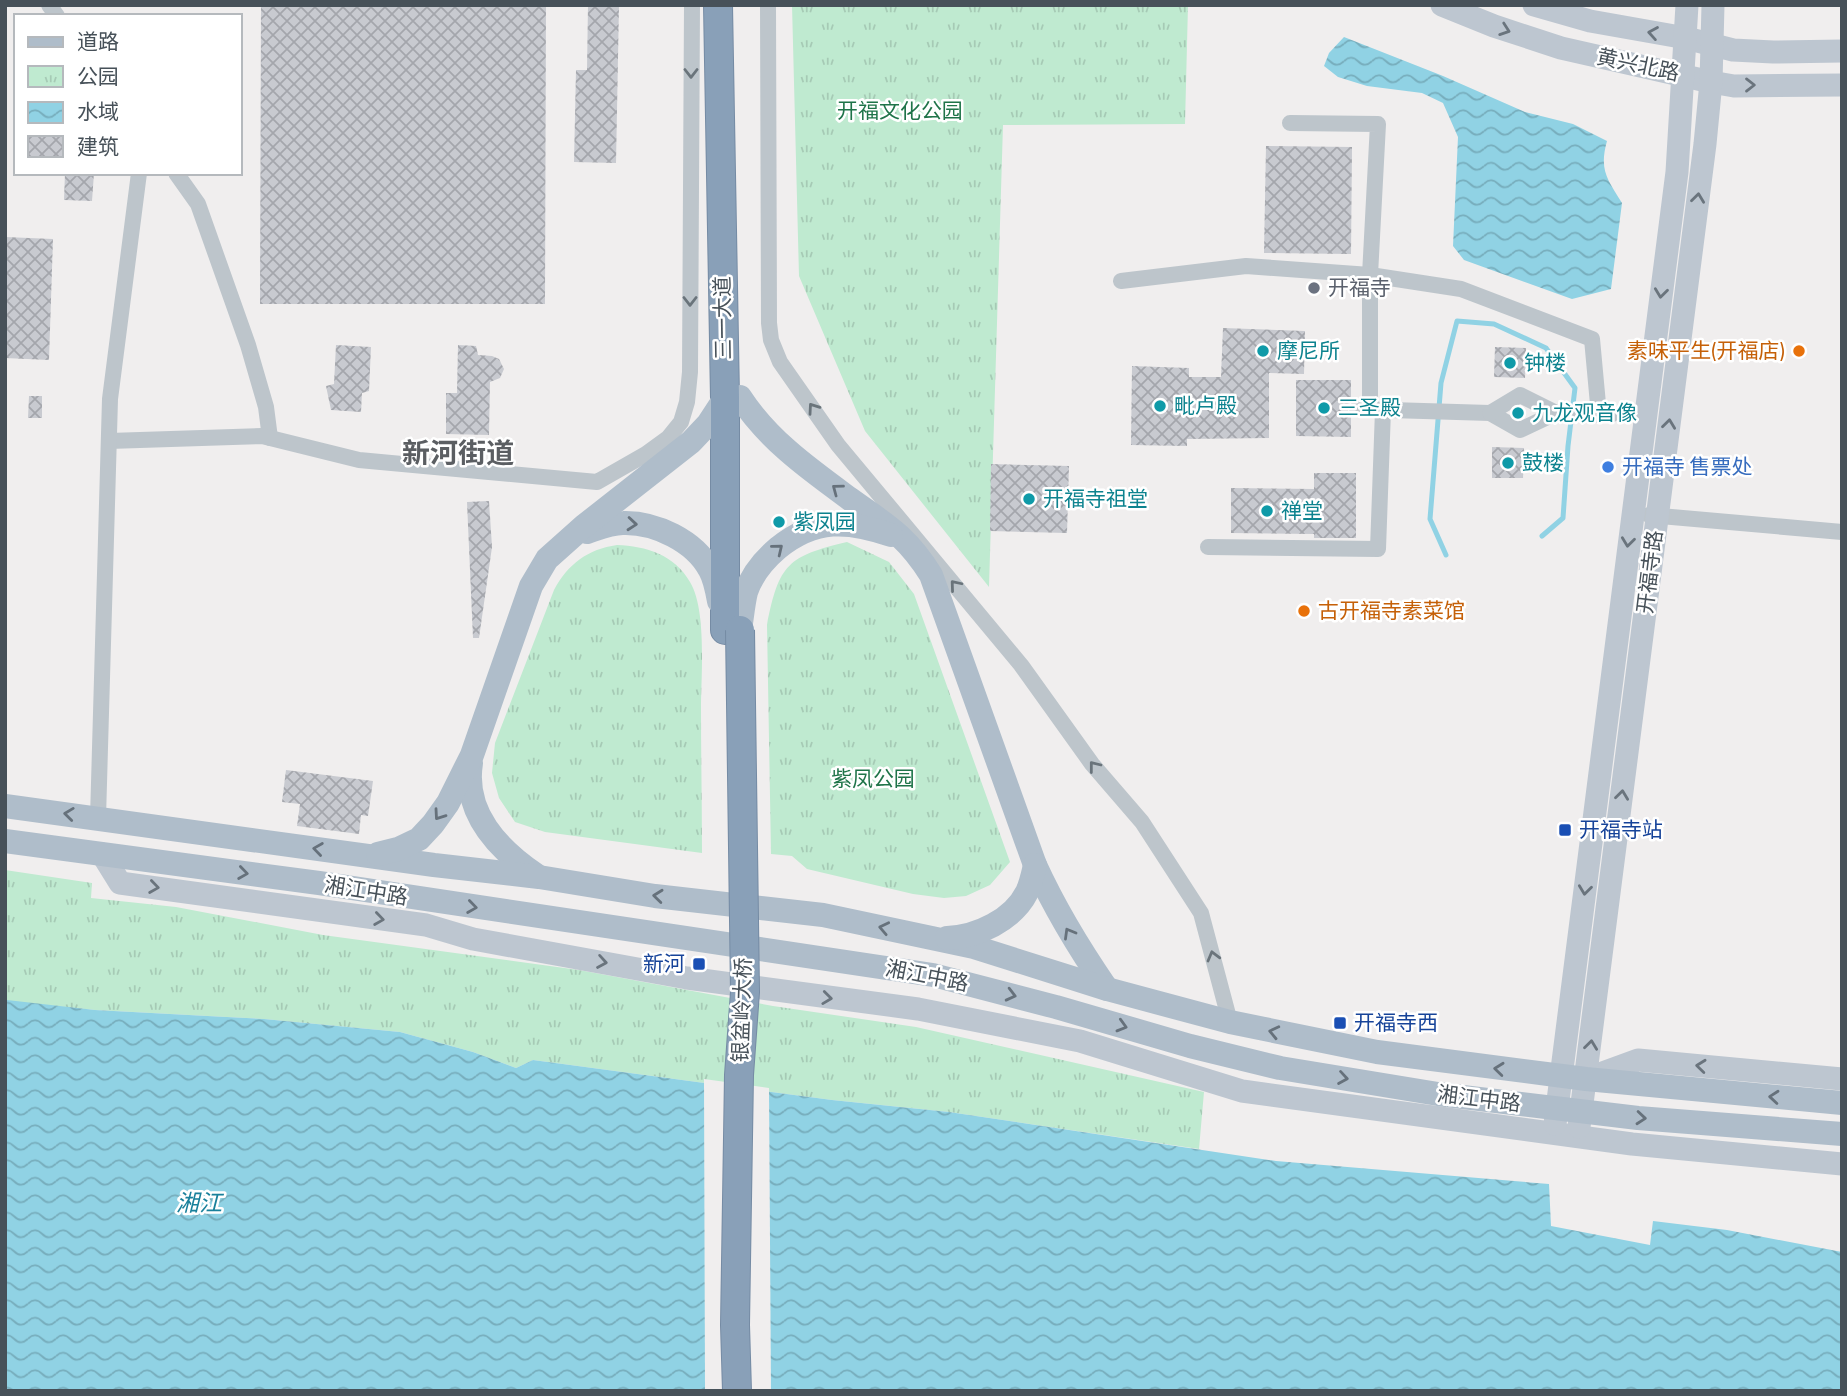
<svg xmlns="http://www.w3.org/2000/svg" width="1847" height="1396" viewBox="0 0 1847 1396" font-family="'Titillium Web','Noto Sans SC',sans-serif">
<style>
.park{fill:url(#park-tufts)}
.water{fill:url(#water-waves)}
.pier{fill:#f0eeee}
.lines{fill:none;stroke-linecap:round;stroke-linejoin:round}
.stream{stroke:#90d2e4;stroke-width:5}
.building{fill:url(#building-cross-hatch)}
.highway-casing{stroke:#758ba4;stroke-width:30}
.street{stroke:#bdc5cb;stroke-width:16}
.secondary{stroke:#bdc6d0;stroke-width:23}
.primary{stroke:#afbdca;stroke-width:24}
.highway{stroke:#89a0b8;stroke-width:28}
.highway-bridge-casing{stroke:#758ba4;stroke-width:30;stroke-linecap:butt}
.highway-bridge{stroke:#89a0b8;stroke-width:28}
.oneway{stroke:#6a747d}
.oneway2{stroke:#6a747b}
.oneway3{stroke:#66717b}
.worship-dot{fill:#6b7280;stroke:#fff;stroke-width:2.5}
.culture-dot{fill:#0f9aa8;stroke:#fff;stroke-width:2.5}
.food-dot{fill:#e8710a;stroke:#fff;stroke-width:2.5}
.shop-dot{fill:#3f7fe0;stroke:#fff;stroke-width:2.5}
.transit-dot{fill:#1a4fb4;stroke:#fff;stroke-width:2.5}
.labels{text-anchor:middle;stroke-width:5;stroke-linejoin:round;paint-order:stroke}
.street-label{font-size:21px;fill:#475159;stroke:#fff}
.park-label{font-size:21px;fill:#1f7449;stroke:#fff}
.worship-label{font-size:21px;fill:#5b616d;stroke:#fff;text-anchor:start}
.culture-label{font-size:21px;fill:#0d838f;stroke:#fff;text-anchor:start}
.food-label{font-size:21px;fill:#c56008;stroke:#fff;text-anchor:end}
.shop-label{font-size:21px;fill:#366cbe;stroke:#fff;text-anchor:start}
.transit-label{font-size:21px;fill:#164399;stroke:#fff;text-anchor:start}
.water-label{font-size:23px;font-style:italic;fill:#19809b;stroke:#fff}
.district-label{font-size:28px;font-weight:bold;fill:#5b5e62;stroke:#fff}
</style>
<defs>
<pattern id="park-tufts" width="24" height="20" patternUnits="userSpaceOnUse" patternTransform="scale(1.75)"><rect width="24" height="20" fill="#bfead0"/><path d="M3 7l-1-3M5 7V3M7 7l1-3M15 17l-1-3M17 17v-4M19 17l1-3" fill="none" stroke="#a6cab5"/></pattern>
<pattern id="water-waves" width="16" height="10" patternUnits="userSpaceOnUse" patternTransform="scale(1.75)"><rect width="16" height="10" fill="#90d2e4"/><path d="M0 5q4-4 8 0t8 0" fill="none" stroke="#77adbc"/></pattern>
<pattern id="building-cross-hatch" width="8" height="8" patternUnits="userSpaceOnUse" patternTransform="scale(1.75)"><rect width="8" height="8" fill="#c8cad0"/><path d="M0 0l8 8M0 8l8-8" fill="none" stroke="#a4a6ac"/></pattern>
</defs>
<rect width="100%" height="100%" fill="#f0eeee"/>
<g class="park">
<polygon points="792,5 1188,5 1185,124 1003,125 989,587 865,431 799,276"/>
<path d="M 847,542 L 889,562 L 914,594 L 1010,862 L 990,885 L 966,896 L 944,898 L 913,894 L 807,869 L 792,856 L 771,854 L 767,625 C 779,564 788,556 847,542 Z"/>
<path d="M 617,545 C 646,546 675,555 690,582 C 707,610 701,675 701,709 C 701,757 702,805 702,853 L 545,832 L 515,822 L 499,798 L 492,773 L 495,743 L 554,590 C 568,564 588,549 617,545 Z"/>
<polygon points="5,870 92,883 91,898 176,907 323,935 579,970 773,1006 916,1027 1204,1092 1199,1149 949,1112 832,1100 533,1060 516,1068 473,1052 400,1032 264,1019 95,1010 5,1001"/>
</g>
<g class="water">
<path d="M 1344,37 L 1443,76 L 1525,112 L 1573,124 L 1607,141 C 1599,170 1607,179 1622,203 L 1611,289 L 1572,299 L 1464,260 L 1453,246 L 1458,137 L 1443,103 L 1422,93 L 1367,86 L 1338,77 L 1324,66 L 1329,53 Z"/>
<polygon points="7,1000 95,1010 264,1019 400,1032 473,1052 516,1068 533,1060 832,1100 949,1112 1276,1161 1549,1184 1551,1226 1650,1245 1653,1221 1727,1230 1842,1252 1842,1391 5,1391 5,1001"/>
</g>
<polygon class="pier" points="704,1079 769,1088 771,1391 705,1391"/>
<g class="lines">
<polyline class="stream" points="1446,555 1430,519 1441,383 1457,321 1494,324 1546,348 1575,388 1568,446 1563,518 1542,536"/>
</g>
<g class="building">
<polygon points="261,5 546,5 545,304 260,304"/>
<polygon points="588,5 619,5 616,163 574,162 576,70 587,70"/>
<polygon points="1266,146 1352,147 1351,254 1264,253"/>
<polygon points="65,173 94,173 92,201 64,200"/>
<polygon points="5,237 53,239 49,360 5,358"/>
<polygon points="1223,328 1305,331 1304,374 1269,373 1269,438 1187,439 1187,446 1131,445 1132,366 1189,368 1189,377 1221,377"/>
<polygon points="336,345 371,347 369,391 362,393 361,412 331,410 326,386 334,384"/>
<polygon points="458,345 476,346 478,355 492,356 499,359 504,369 500,378 490,382 489,435 446,434 446,393 457,393"/>
<polygon points="1495,347 1526,348 1525,378 1494,377"/>
<polygon points="1296,380 1351,380 1351,400 1347,409 1351,418 1351,437 1296,436"/>
<polygon points="29,396 42,396 42,418 28,418"/>
<polygon points="1492,447 1524,448 1523,478 1492,478"/>
<polygon points="991,464 1069,466 1067,533 990,531"/>
<polygon points="1314,473 1356,473 1356,538 1314,538 1314,534 1231,533 1231,488 1314,489"/>
<polygon points="489,501 492,547 479,638 473,638 467,502"/>
<polygon points="286,770 373,781 368,816 361,815 359,834 297,826 300,804 282,802"/>
</g>
<g class="lines">
<defs>
<polyline id="highway" points="718,5 725,398 725,630"/>
</defs>
<use href="#highway" class="highway-casing"/>
<g class="street">
<polyline points="49,5 57,16"/>
<polyline points="768,5 769,323 771,340 780,362 838,445 1021,665 1092,764 1142,822 1201,913 1230,1022"/>
<polyline points="1290,123 1378,124 1370,275 1370,409"/>
<polyline points="176,173 198,204 248,345 266,407 270,438"/>
<polyline points="1121,281 1246,266 1370,275 1461,289 1592,339 1599,415"/>
<polyline points="1357,409 1490,413 1520,430 1556,413"/>
<polyline points="1490,413 1520,395 1556,413 1611,415"/>
<polyline points="109,441 262,436 359,460 597,482 646,454 668,438 681,422 687,402 690,372 692,5"/>
<polyline points="1649,515 1842,532"/>
<polyline points="1208,547 1378,549 1383,410"/>
<polyline points="98,818 110,399 139,173"/>
</g>
<g class="secondary">
<polyline points="1442,5 1494,26 1561,48 1711,82 1734,86 1842,85"/>
<polyline points="1534,5 1590,21 1686,38 1733,50 1773,52 1842,51"/>
<polyline points="102,854 120,883 426,925 473,939 687,978 918,1009 1080,1041 1242,1091 1632,1144 1842,1164"/>
<polyline points="1586,1079 1638,1060 1842,1079"/>
<polyline points="1555,1124 1677,172 1687,5"/>
<polyline points="1579,1127 1705,144 1711,82 1713,5"/>
</g>
<g class="primary">
<path d="M 740,397 C 768,440 809,469 850,499 C 886,525 906,535 931,575 L 1035,865 C 1056,911 1078,947 1107,989"/>
<path d="M 587,532 C 599,528 611,523 623,523 C 655,522 695,541 710,570 C 715,579 717,590 719,601"/>
<path d="M 740,630 C 742,618 743,604 746,592 C 752,574 764,560 778,548 C 815,518 848,520 891,535"/>
<path d="M 471,763 C 463,813 498,849 536,875"/>
<polyline points="5,806 434,865 539,877 655,896 823,915 974,947 1107,989 1230,1022 1377,1052 1586,1079 1842,1103"/>
<polyline points="5,841 319,883 933,975 1056,1007 1190,1046 1280,1068 1438,1094 1638,1118 1842,1134"/>
<polyline points="378,854 398,849 419,839 433,824 448,803 472,755 531,586 547,559 584,526 691,442 708,424 725,398"/>
<path d="M 947,938 C 977,937 1013,920 1027,892 C 1031,884 1033,874 1035,865"/>
</g>
<use href="#highway" class="highway"/>
<defs>
<polyline id="highway-bridge" points="737,1391 735,1325 739,1075 745,992 740,630"/>
</defs>
<use href="#highway-bridge" class="highway-bridge-casing"/>
<use href="#highway-bridge" class="highway-bridge"/>
</g>
<defs><path id="oneway-chevron" d="M-2-3.5L2.5 0L-2 3.5" fill="none" stroke-width="1.6" stroke-linecap="round" stroke-linejoin="round" transform="scale(1.75)"/></defs>
<g class="oneway">
<use href="#oneway-chevron" transform="translate(1505 30) rotate(19)"/>
<use href="#oneway-chevron" transform="translate(1653 33) rotate(-170)"/>
<use href="#oneway-chevron" transform="translate(1750 85)"/>
<use href="#oneway-chevron" transform="translate(1698 198) rotate(-83)"/>
<use href="#oneway-chevron" transform="translate(1661 293) rotate(97)"/>
<use href="#oneway-chevron" transform="translate(1669 424) rotate(-83)"/>
<use href="#oneway-chevron" transform="translate(1628 542) rotate(97)"/>
<use href="#oneway-chevron" transform="translate(1622 795) rotate(-83)"/>
<use href="#oneway-chevron" transform="translate(154 887) rotate(8)"/>
<use href="#oneway-chevron" transform="translate(1585 890) rotate(97)"/>
<use href="#oneway-chevron" transform="translate(379 919) rotate(8)"/>
<use href="#oneway-chevron" transform="translate(602 962) rotate(10)"/>
<use href="#oneway-chevron" transform="translate(827 998) rotate(7)"/>
<use href="#oneway-chevron" transform="translate(1591 1045) rotate(-83)"/>
<use href="#oneway-chevron" transform="translate(1701 1066) rotate(-174)"/>
</g>
<g class="oneway2">
<use href="#oneway-chevron" transform="translate(691 73) rotate(90)"/>
<use href="#oneway-chevron" transform="translate(690 301) rotate(90)"/>
<use href="#oneway-chevron" transform="translate(813 408) rotate(-125)"/>
<use href="#oneway-chevron" transform="translate(955 585) rotate(-130)"/>
<use href="#oneway-chevron" transform="translate(1094 766) rotate(-128)"/>
<use href="#oneway-chevron" transform="translate(1213 956) rotate(-105)"/>
</g>
<g class="oneway3">
<use href="#oneway-chevron" transform="translate(837 489) rotate(-143)"/>
<use href="#oneway-chevron" transform="translate(632 524) rotate(5)"/>
<use href="#oneway-chevron" transform="translate(778 549) rotate(-39)"/>
<use href="#oneway-chevron" transform="translate(69 814) rotate(-173)"/>
<use href="#oneway-chevron" transform="translate(439 815) rotate(125)"/>
<use href="#oneway-chevron" transform="translate(318 849) rotate(-172)"/>
<use href="#oneway-chevron" transform="translate(243 873) rotate(8)"/>
<use href="#oneway-chevron" transform="translate(658 896) rotate(-174)"/>
<use href="#oneway-chevron" transform="translate(472 907) rotate(8)"/>
<use href="#oneway-chevron" transform="translate(884 928) rotate(-168)"/>
<use href="#oneway-chevron" transform="translate(1069 933) rotate(-120)"/>
<use href="#oneway-chevron" transform="translate(1011 995) rotate(14)"/>
<use href="#oneway-chevron" transform="translate(1122 1026) rotate(16)"/>
<use href="#oneway-chevron" transform="translate(1274 1032) rotate(-167)"/>
<use href="#oneway-chevron" transform="translate(1499 1069) rotate(-174)"/>
<use href="#oneway-chevron" transform="translate(1343 1078) rotate(9)"/>
<use href="#oneway-chevron" transform="translate(1774 1097) rotate(-175)"/>
<use href="#oneway-chevron" transform="translate(1641 1118) rotate(5)"/>
</g>
<circle class="worship-dot" cx="1314" cy="288" r="7"/>
<g class="culture-dot">
<circle cx="1263" cy="351" r="7"/>
<circle cx="1510" cy="363" r="7"/>
<circle cx="1160" cy="406" r="7"/>
<circle cx="1324" cy="408" r="7"/>
<circle cx="1518" cy="413" r="7"/>
<circle cx="1508" cy="463" r="7"/>
<circle cx="1029" cy="499" r="7"/>
<circle cx="1267" cy="511" r="7"/>
<circle cx="779" cy="522" r="7"/>
</g>
<g class="food-dot">
<circle cx="1799" cy="351" r="7"/>
<circle cx="1304" cy="611" r="7"/>
</g>
<circle class="shop-dot" cx="1608" cy="467" r="7"/>
<g class="transit-dot">
<rect x="1558" y="823" width="14" height="14" rx="3.5"/>
<rect x="692" y="957" width="14" height="14" rx="3.5"/>
<rect x="1333" y="1016" width="14" height="14" rx="3.5"/>
</g>
<g class="labels">
<g class="street-label">
<text transform="translate(1638 65) rotate(12)" y="7">黄兴北路</text>
<text transform="translate(723 318) rotate(-91)" y="7">三一大道</text>
<text transform="translate(1650 572) rotate(-83)" y="7">开福寺路</text>
<text transform="translate(366 891) rotate(9)" y="7">湘江中路</text>
<text transform="translate(927 976) rotate(11)" y="7">湘江中路</text>
<text transform="translate(742 1010) rotate(-88)" y="7">银盆岭大桥</text>
<text transform="translate(1479 1099) rotate(7)" y="7">湘江中路</text>
</g>
<g class="park-label">
<text x="900" y="118">开福文化公园</text>
<text x="873" y="786">紫凤公园</text>
</g>
<g class="worship-label">
<text x="1328" y="295">开福寺</text>
</g>
<g class="culture-label">
<text x="1277" y="358">摩尼所</text>
<text x="1524" y="370">钟楼</text>
<text x="1174" y="413">毗卢殿</text>
<text x="1338" y="415">三圣殿</text>
<text x="1532" y="420">九龙观音像</text>
<text x="1522" y="470">鼓楼</text>
<text x="1043" y="506">开福寺祖堂</text>
<text x="1281" y="518">禅堂</text>
<text x="793" y="529">紫凤园</text>
</g>
<g class="food-label">
<text x="1785" y="358">素味平生(开福店)</text>
<text x="1318" y="618" text-anchor="start">古开福寺素菜馆</text>
</g>
<g class="shop-label">
<text x="1622" y="474">开福寺 售票处</text>
</g>
<g class="transit-label">
<text x="1579" y="837">开福寺站</text>
<text x="685" y="971" text-anchor="end">新河</text>
<text x="1354" y="1030">开福寺西</text>
</g>
<g class="water-label">
<text x="199" y="1211">湘江</text>
</g>
<g class="district-label">
<text x="458" y="463">新河街道</text>
</g>
</g>
<rect width="1847" height="1396" fill="none" stroke="#475159" stroke-width="14"/>
<rect x="14" y="14" width="228" height="161" fill="#ffffff" stroke="#b5b9bd" stroke-width="2"/>
<rect x="28" y="37" width="35" height="10" fill="#afbdca" stroke="#b5b9bd" stroke-width="2"/>
<text x="77" y="49" font-size="21" fill="#475159">道路</text>
<rect x="28" y="66" width="35" height="21" fill="url(#park-tufts)" stroke="#b5b9bd" stroke-width="2"/>
<text x="77" y="84" font-size="21" fill="#475159">公园</text>
<rect x="28" y="102" width="35" height="21" fill="url(#water-waves)" stroke="#b5b9bd" stroke-width="2"/>
<text x="77" y="119" font-size="21" fill="#475159">水域</text>
<rect x="28" y="136" width="35" height="21" fill="url(#building-cross-hatch)" stroke="#b5b9bd" stroke-width="2"/>
<text x="77" y="154" font-size="21" fill="#475159">建筑</text>
</svg>
